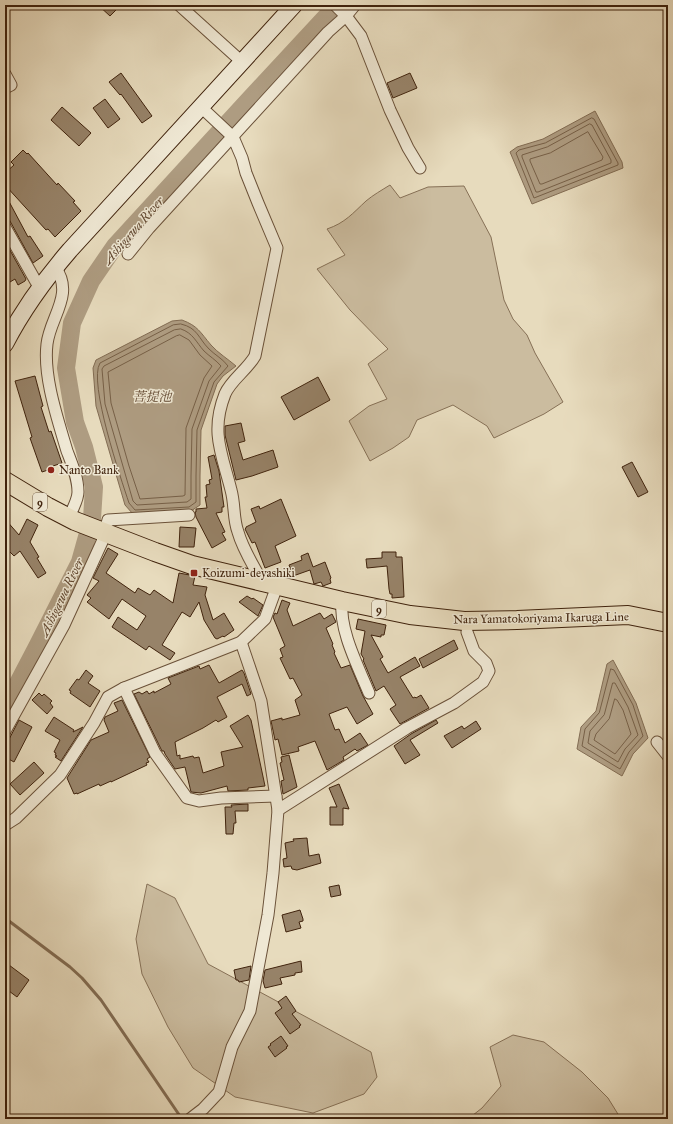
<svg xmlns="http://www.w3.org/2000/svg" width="673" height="1124" viewBox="0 0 673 1124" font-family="'IM FELL Great Primer','Noto Serif JP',serif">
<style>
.green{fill:#cbbc9f;stroke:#867056}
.water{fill:#ae9c81;stroke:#826c53}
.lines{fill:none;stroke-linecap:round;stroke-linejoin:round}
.shore{stroke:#776047;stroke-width:1}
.stream{stroke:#826c53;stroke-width:3}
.river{stroke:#ae9c81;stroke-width:18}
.building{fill:#978369;stroke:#40230d}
.street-casing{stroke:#6a5139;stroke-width:13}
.secondary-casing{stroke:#40230d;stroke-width:18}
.primary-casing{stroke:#40230d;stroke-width:20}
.street{stroke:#efe8d4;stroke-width:11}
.secondary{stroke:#efe8d4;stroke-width:16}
.primary{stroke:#e7dbbd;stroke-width:18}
.poi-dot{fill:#8f2418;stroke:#efe8d4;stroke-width:1.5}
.labels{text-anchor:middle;stroke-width:3;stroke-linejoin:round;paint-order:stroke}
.shield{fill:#efe8d4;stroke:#745e49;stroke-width:1}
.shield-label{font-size:11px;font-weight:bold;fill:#40230d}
.poi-label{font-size:12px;fill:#40230d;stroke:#efe8d4;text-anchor:start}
.street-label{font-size:12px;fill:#40230d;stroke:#efe8d4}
.water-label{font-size:13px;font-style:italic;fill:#614730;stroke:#efe8d4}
</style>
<rect width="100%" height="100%" fill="#e7dbbd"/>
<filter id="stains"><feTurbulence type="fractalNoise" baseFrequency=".005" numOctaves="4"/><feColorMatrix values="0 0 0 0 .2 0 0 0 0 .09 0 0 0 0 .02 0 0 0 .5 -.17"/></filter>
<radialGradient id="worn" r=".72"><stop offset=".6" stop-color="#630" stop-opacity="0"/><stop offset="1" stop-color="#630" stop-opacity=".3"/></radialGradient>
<g class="green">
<path d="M 390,185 L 400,198 L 428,187 L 464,186 L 491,237 L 504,300 L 513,319 L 527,335 L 535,353 L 563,402 L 544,414 L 494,438 L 487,426 L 453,405 L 417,420 L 409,437 L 393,448 L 370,461 L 349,421 L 369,406 L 387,399 L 368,364 L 388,349 L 350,310 L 317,269 L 345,255 L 327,229 C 345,223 353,213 366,201 C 373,195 382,190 390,185 Z"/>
<polygon points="147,884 175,898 208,964 371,1052 377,1077 364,1094 313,1113 235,1097 193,1068 168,1027 142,974 136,939"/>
<polygon points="513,1035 544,1042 582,1072 608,1098 621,1119 468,1119 482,1108 501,1086 490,1047"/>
</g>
<g class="water">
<polygon points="595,111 622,162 623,168 532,204 510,152 517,147 543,139"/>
<path d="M 182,320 C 198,326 200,332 211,345 C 218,353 228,359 236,366 L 223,376 L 217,384 L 201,430 L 200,476 L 200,505 L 191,511 L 133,514 L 125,505 L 96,406 L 93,368 L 96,360 L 172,321 Z"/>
<polygon points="613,660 636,703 648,738 633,754 622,776 577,749 581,727 596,711 607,664"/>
</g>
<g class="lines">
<g class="shore">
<polygon points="592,118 594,119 618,163 618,165 534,198 516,153 519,150 545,143"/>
<polygon points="590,124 592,125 611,160 611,163 538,192 536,192 522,157 522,155 547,147"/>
<polygon points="588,132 603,157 602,160 542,184 540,184 530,161 530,159 550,153"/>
<path d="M 181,324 C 198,328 198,338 209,349 C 215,355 223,359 228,366 L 214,382 L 197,430 L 196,476 L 196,502 L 189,507 L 135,510 L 129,503 C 121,479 88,382 100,363 L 173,325 Z"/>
<path d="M 181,329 C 193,333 196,342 204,351 C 209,356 216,360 221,366 L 209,381 L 192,429 L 191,476 L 191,499 L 187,502 L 137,505 L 133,501 L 105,404 L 102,369 L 104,366 L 174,330 Z"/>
<polygon points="180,335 189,340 200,355 212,366 204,378 186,428 185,495 183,496 140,499 129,466 111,403 108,372 176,336"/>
<polygon points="611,669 614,670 633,705 643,736 629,752 620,769 582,746 585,729 599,713"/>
<polygon points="613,683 615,683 628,707 638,735 625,749 618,762 588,743 590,731 604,715"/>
<polygon points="615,699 617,700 623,710 631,734 615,754 594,740 596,734 609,719"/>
</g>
<polyline class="stream" points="5,918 70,967 82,978 101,1000 182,1119"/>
<polyline class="river" points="5,708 38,645 80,562 92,519 94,487 84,447 75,422 66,368 72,323 91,281 115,246 246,103 337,5"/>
</g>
<g class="building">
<polygon points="98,5 121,5 110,16"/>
<polygon points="121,73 152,116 142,123 121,94 120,95 109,82"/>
<polygon points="410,73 417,88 393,98 387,83"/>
<polygon points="105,99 120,119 108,128 93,108"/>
<polygon points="62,107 91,133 79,146 51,120"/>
<polygon points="23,150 27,154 28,153 57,185 58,183 75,201 73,202 81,211 55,237 48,229 46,230 5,185 5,173 14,165 11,162"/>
<polygon points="5,194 28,237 30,236 43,256 33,263 5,212"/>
<polygon points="5,243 6,243 26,279 25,281 18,285 15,279 5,285"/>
<polygon points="35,376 43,406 41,407 49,432 51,431 62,463 53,466 54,468 42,472 30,438 32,437 15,381"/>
<polygon points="318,377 330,400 294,420 281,397"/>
<polygon points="241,423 245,441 238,443 243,460 273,450 278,467 252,476 236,480 225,435 225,426"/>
<polygon points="214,455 219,471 224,507 222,507 222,512 216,513 225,532 222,533 226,540 212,548 196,517 195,512 196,512 196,509 207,508 205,497 207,497 206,485 210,484 209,480 212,479 208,457"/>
<polygon points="632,462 648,492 638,497 622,467"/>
<polygon points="281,499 296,536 275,546 281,562 265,568 255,542 252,543 245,529 246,528 246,527 256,522 251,509 259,506 260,509"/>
<polygon points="5,519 19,535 27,519 38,525 30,542 39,557 37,558 46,573 38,578 20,551 14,556 5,547"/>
<polygon points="180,527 196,528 194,547 179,547"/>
<polygon points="108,548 118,554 106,573 135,593 138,588 150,595 154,590 173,603 179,573 195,576 193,585 207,587 205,595 213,620 224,613 234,630 224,637 223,636 217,639 215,638 204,620 199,602 190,617 182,612 162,645 175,653 170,660 149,646 146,650 112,627 118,617 137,630 146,616 122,599 109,619 87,602 91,598 87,595 99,581 93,578"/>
<polygon points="382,552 396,552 396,557 402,557 404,597 392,598 392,594 390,594 389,589 387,566 367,568 366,559 382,558"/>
<polygon points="308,553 313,567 325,562 331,578 330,579 331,583 323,586 321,582 314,584 310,570 293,576 289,565 302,560 301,556"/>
<polygon points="247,596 252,599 253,598 263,605 258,616 239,602"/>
<polygon points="282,600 290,603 287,610 293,626 320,613 324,619 332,614 336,622 326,628 333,644 332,645 335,652 334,653 341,668 350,665 363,696 373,714 357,724 347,707 329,714 335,730 339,729 345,743 360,733 368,745 357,751 355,749 343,757 344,760 327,770 315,741 298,747 299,751 282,755 278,739 275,740 271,721 282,718 282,720 300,715 295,700 302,695 293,678 290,679 280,658 283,657 280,649 285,646 273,617 275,613 277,614"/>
<polygon points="358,619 386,625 384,635 381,635 381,637 371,635 383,657 380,659 388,673 415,657 420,666 400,677 413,698 415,697 416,698 421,695 429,708 400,724 390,709 396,705 384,686 376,691 363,660 364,659 361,654 365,631 356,629"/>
<polygon points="454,640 458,649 423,668 419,659"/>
<polygon points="209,665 219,683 242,670 244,673 251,694 247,696 242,684 217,697 227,717 218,722 216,720 203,728 175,742 177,756 180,755 180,759 193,756 194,758 199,757 203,773 224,766 221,752 243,747 230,726 248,715 251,720 265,786 248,788 248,790 228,791 227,786 201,793 191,792 185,767 175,769 165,754 164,751 162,751 161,749 134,694 139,692 142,694 147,691 149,694 154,691 154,693 171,684 168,678 199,666 200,669"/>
<polygon points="86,670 93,676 88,683 100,691 90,707 70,693 71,691 69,690 77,679 79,680"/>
<polygon points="39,693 42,696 44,694 52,701 50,703 53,707 47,714 32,700"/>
<polygon points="122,700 150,757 147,759 149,762 146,763 147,765 111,782 111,781 100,786 99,784 77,794 77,793 74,794 67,778 91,740 109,732 104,720 105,717 118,711 114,703"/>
<polygon points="54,717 74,730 73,732 83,727 61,761 55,757 57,756 55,755 56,753 54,752 60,740 45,731"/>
<polygon points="19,720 32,727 14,762 5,757 5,747"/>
<polygon points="436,720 438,723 410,740 420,755 405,764 394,746 411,734"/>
<polygon points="476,721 481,729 452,748 444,736 462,726 464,729"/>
<polygon points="289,755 297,787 283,794 281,781 284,780 280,763 282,762 281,757"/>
<polygon points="34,762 44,773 20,795 10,784"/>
<polygon points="339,784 349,809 343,808 343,825 330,825 330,807 337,807 329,788"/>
<polygon points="248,804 248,811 235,811 236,823 234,823 233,834 226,834 225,807 232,807 231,805"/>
<polygon points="307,838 309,856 319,854 321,863 297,870 292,869 291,866 284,867 283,859 287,858 285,843 294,841 293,839"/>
<polygon points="339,885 341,895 331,897 329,887"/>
<polygon points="300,910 303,919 303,921 299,922 301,928 286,932 282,915"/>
<polygon points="301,961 302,972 295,973 295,975 280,978 282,984 265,988 263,981 265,970"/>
<polygon points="5,962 29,980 17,997 5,988"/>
<polygon points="251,966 249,980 239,982 238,980 236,980 234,970"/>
<polygon points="286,996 296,1011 292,1014 301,1025 299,1026 300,1027 290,1034 275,1013 282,1008 278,1002"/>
<polygon points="281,1036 288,1046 286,1047 287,1048 275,1057 268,1047 271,1045 270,1044"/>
</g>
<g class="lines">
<defs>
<g id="street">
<polyline points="179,5 242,62"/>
<polyline points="335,5 346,16 361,36 390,110 408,148 420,168"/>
<polyline points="5,74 11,85 5,88"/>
<path d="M 201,107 L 233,137 L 242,158 L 246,173 L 258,203 L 277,248 L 255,356 C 247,370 231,380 225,394 C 210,432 222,454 231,490 C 235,504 233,519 238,532 C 243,550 254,566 262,582"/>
<polyline points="5,227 39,287"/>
<polyline points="128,254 149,228 328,32 346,16 355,5"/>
<path d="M 55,267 C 75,294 50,317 47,344 C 43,377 58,420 67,451 C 72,464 78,478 78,492 C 78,500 72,510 69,517"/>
<path d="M 342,601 C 339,630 358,666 369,693"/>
<polyline points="124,688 155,753 187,798 199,801 221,798 276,796"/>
<polyline points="5,731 64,625 102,542 108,520 189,515"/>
<polyline points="657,742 668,756"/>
<polyline points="278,810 407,728 454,703 483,682 489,671 486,663 474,651 467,632"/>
<polyline points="5,825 16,818 60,775 94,723 108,697 124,688 241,642 265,619 277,586"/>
<polyline points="190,1119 203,1109 219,1092 232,1047 250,1011 268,915 273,873 278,810 261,701 241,642"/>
</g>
<path id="secondary" d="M 5,344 C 23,309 45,279 70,250 L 294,5"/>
<polyline id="primary" points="5,481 48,507 75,521 155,552 192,565 342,601 410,615 464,621 517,620 628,615 668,623"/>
</defs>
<use href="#street" class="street-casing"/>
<use href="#secondary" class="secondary-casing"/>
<use href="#primary" class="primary-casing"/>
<use href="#street" class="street"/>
<use href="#secondary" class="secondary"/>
<use href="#primary" class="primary"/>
</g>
<g class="poi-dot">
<circle cx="51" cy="470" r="4"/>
<rect x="190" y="569" width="8" height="8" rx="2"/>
</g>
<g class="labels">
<g class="shield">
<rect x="33" y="493" width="14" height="18" rx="3"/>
<rect x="372" y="600" width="14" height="18" rx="3"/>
</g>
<g class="shield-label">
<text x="40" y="506">9</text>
<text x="379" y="613">9</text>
</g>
<g class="poi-label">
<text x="59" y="474">Nanto Bank</text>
<text x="202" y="577">Koizumi-deyashiki</text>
</g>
<g class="street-label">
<text transform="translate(541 618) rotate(-1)" y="4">Nara Yamatokoriyama Ikaruga Line</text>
</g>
<g class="water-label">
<text transform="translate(133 230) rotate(-49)" y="5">Ashigawa River</text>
<text x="152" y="401">菩提池</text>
<text transform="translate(61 597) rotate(-64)" y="5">Ashigawa River</text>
</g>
</g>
<rect width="673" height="1124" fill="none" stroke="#e7dbbd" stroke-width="20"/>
<rect x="6" y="6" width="661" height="1112" fill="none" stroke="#40230d" stroke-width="2"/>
<rect x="10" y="10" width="653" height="1104" fill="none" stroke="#40230d"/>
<rect width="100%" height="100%" filter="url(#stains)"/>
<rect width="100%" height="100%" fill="url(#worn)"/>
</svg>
